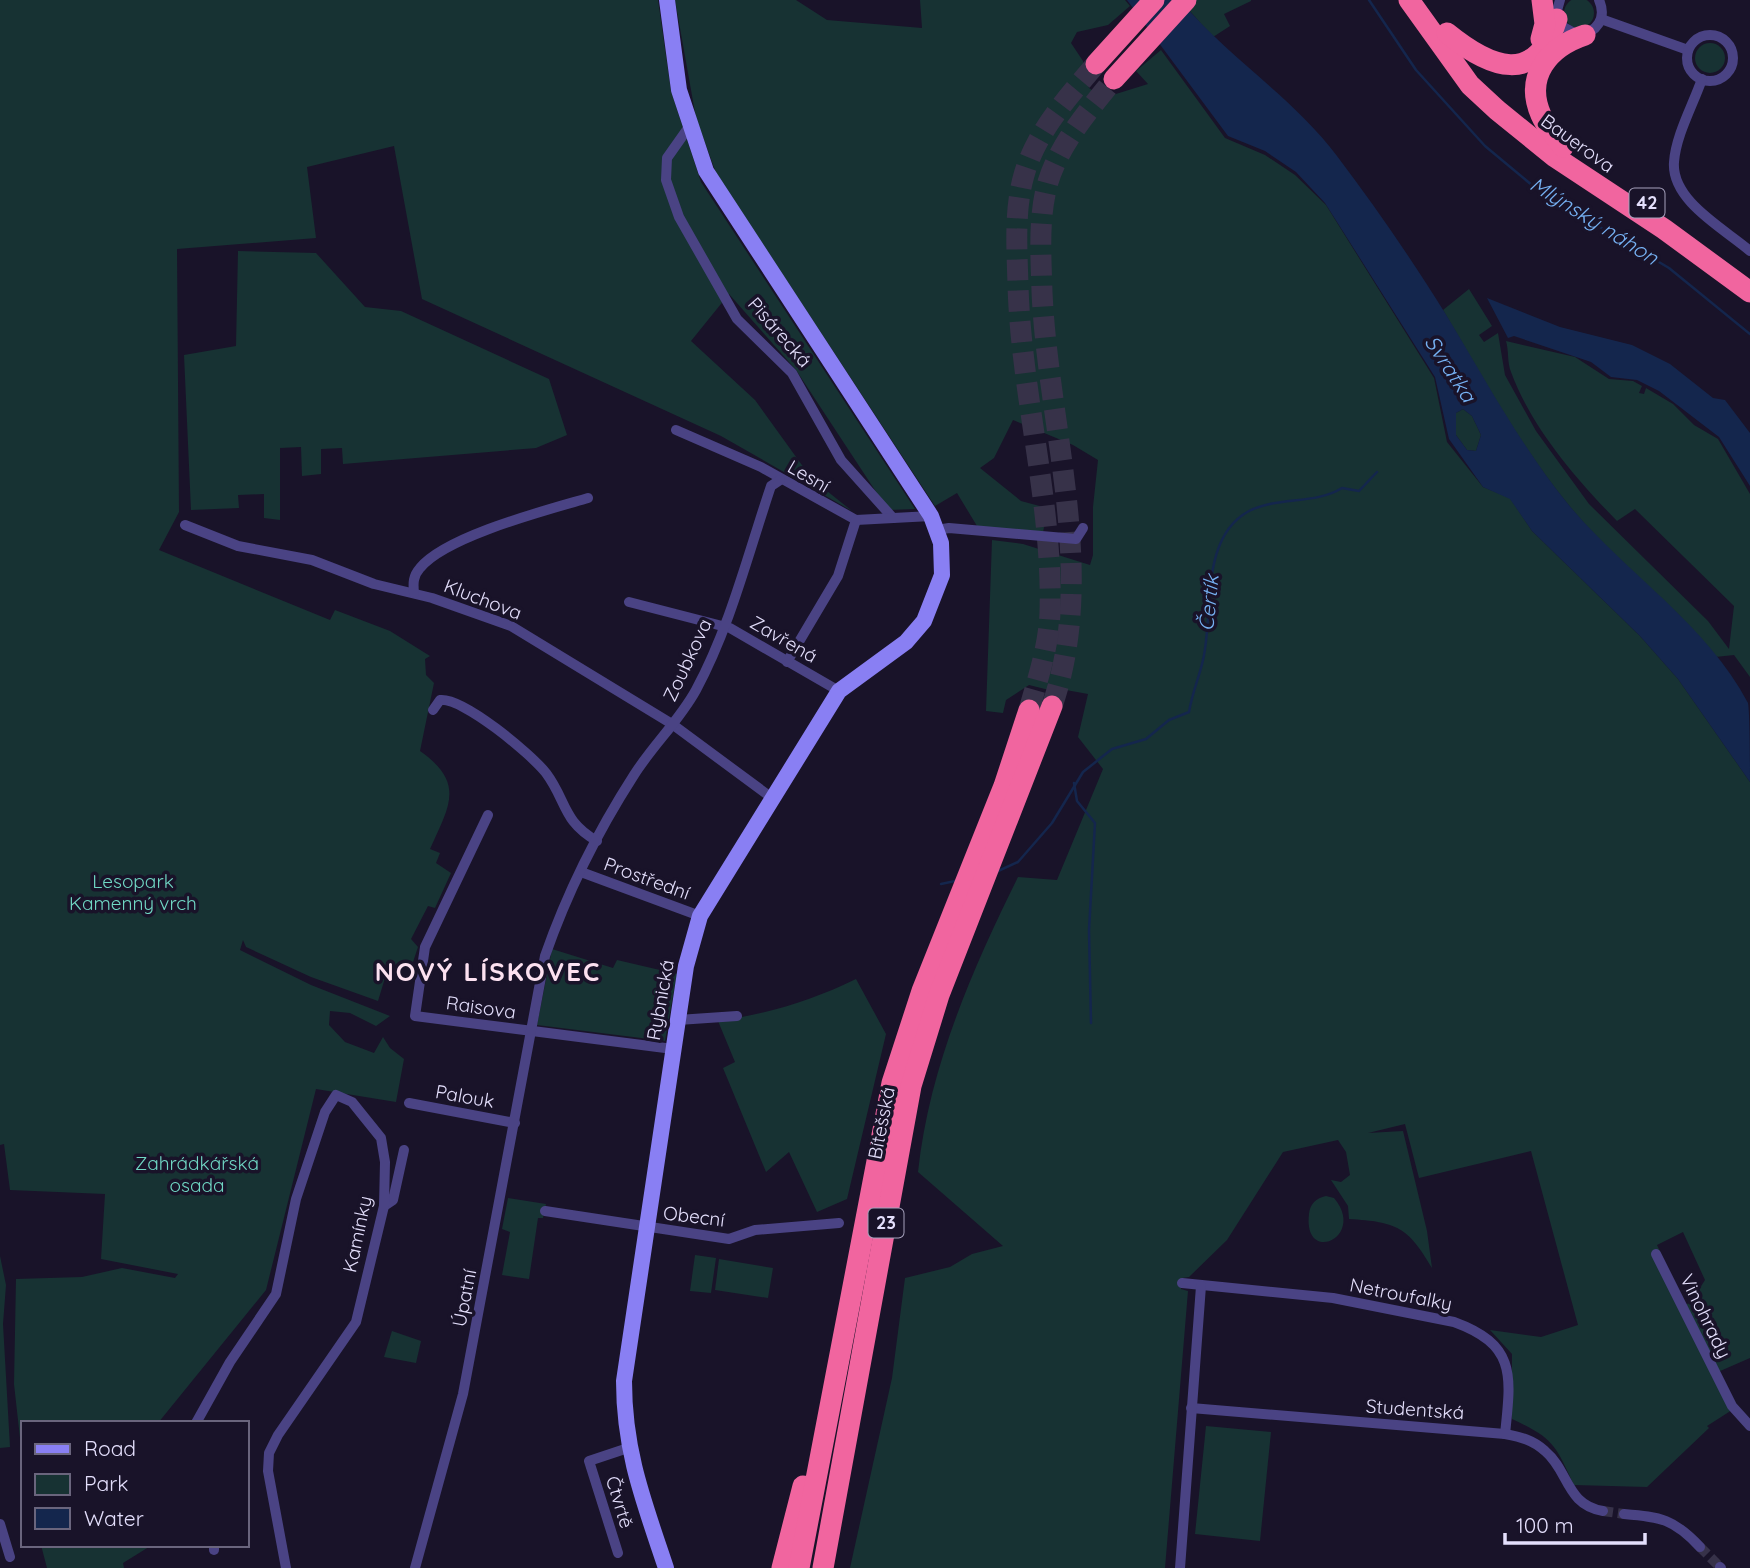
<svg xmlns="http://www.w3.org/2000/svg" width="1750" height="1568" viewBox="0 0 1750 1568" font-family="Quicksand,sans-serif">
<style>
.green{fill:#173233;fill-rule:evenodd}
.water{fill:#14264d;fill-rule:evenodd}
.lines{fill:none;stroke-linecap:round;stroke-linejoin:round}
.stream{stroke:#14264d;stroke-width:2.5}
.street-tunnel{stroke:#373249;stroke-width:10;stroke-dasharray:10 5;stroke-linecap:butt}
.highway-tunnel{stroke:#373249;stroke-width:21;stroke-dasharray:21 10;stroke-linecap:butt}
.street{stroke:#4a4384;stroke-width:10}
.secondary{stroke:#897ff3;stroke-width:16}
.highway{stroke:#f1659f;stroke-width:21}
.labels{text-anchor:middle;stroke-width:7;stroke-linejoin:round;paint-order:stroke}
.shield{fill:#191329;stroke:#a7a2bd;stroke-width:2}
.shield-label{font-size:18px;font-weight:bold;fill:#e4dffc}
.street-label{font-size:19px;fill:#e4dffc;stroke:#191329}
.park-label{font-size:19px;fill:#70d7c4;stroke:#191329}
.water-label{font-size:21px;font-style:italic;fill:#76b1f3;stroke:#191329}
.district-label{font-size:26px;font-weight:bold;letter-spacing:2px;fill:#fce1f0;stroke:#191329}
</style>
<rect width="100%" height="100%" fill="#191329"/>
<g class="green">
<circle cx="1579" cy="13" r="15"/>
<path d="M 0,0 L 658,0 L 671,91 L 701,182 L 915,509 L 888,510 L 796,370 L 729,294 L 691,341 L 755,400 L 812,479 L 852,511 L 721,436 L 422,299 L 394,146 L 307,167 L 316,238 L 177,249 L 179,512 L 159,550 L 330,620 L 335,610 L 390,631 L 430,656 L 425,659 L 426,675 L 434,683 L 420,751 C 465,783 450,805 430,849 L 440,853 L 436,863 L 451,873 L 435,908 L 428,906 L 411,939 L 418,947 L 412,965 L 403,965 L 402,981 L 385,978 L 378,1001 L 311,977 L 246,947 L 243,940 L 240,950 L 311,985 L 390,1016 L 376,1026 L 350,1013 L 330,1011 L 329,1025 L 345,1042 L 374,1053 L 383,1037 L 390,1048 L 404,1059 L 396,1102 L 316,1089 L 266,1290 L 158,1423 L 23,1423 L 23,1465 L 14,1384 L 16,1279 L 82,1277 L 122,1268 L 175,1278 L 178,1274 L 101,1259 L 105,1194 L 10,1190 L 4,1144 L 0,1145 Z"/>
<path d="M 675,0 L 796,0 L 827,20 L 922,28 L 920,0 L 1125,0 L 1130,6 L 1108,25 L 1077,32 L 1071,43 L 1083,61 L 1089,88 L 1103,98 L 1148,84 L 1136,71 L 1161,50 L 1225,138 L 1265,155 L 1295,175 L 1326,205 L 1434,378 L 1447,442 L 1483,487 L 1510,498 L 1532,531 L 1640,636 L 1678,679 L 1750,782 L 1750,1358 L 1711,1375 L 1732,1410 L 1707,1426 L 1709,1428 L 1647,1487 L 1574,1485 C 1555,1444 1553,1438 1512,1419 L 1512,1354 L 1490,1330 L 1541,1337 L 1578,1325 L 1531,1151 L 1419,1178 L 1405,1124 L 1368,1133 L 1403,1131 L 1427,1231 L 1432,1268 C 1408,1227 1397,1222 1349,1219 L 1348,1206 L 1331,1180 L 1341,1182 L 1350,1175 L 1346,1152 L 1338,1140 L 1283,1152 L 1227,1240 L 1189,1277 L 1182,1278 L 1181,1289 L 1188,1291 L 1165,1568 L 850,1568 L 892,1378 L 905,1278 L 950,1267 L 972,1254 L 1003,1246 L 918,1172 C 929,1068 972,970 1018,877 L 1057,880 L 1103,769 L 1078,737 L 1088,694 L 1066,690 L 1065,694 L 1029,685 L 1006,700 L 1003,713 L 986,711 L 992,540 L 1023,544 L 1090,565 L 1093,555 L 1093,507 L 1098,460 L 1073,445 L 1013,420 L 994,458 L 980,468 L 1021,501 L 1047,508 L 1043,533 L 977,526 L 957,493 L 935,506 L 716,173 L 696,118 ZM 1683,1232 L 1705,1280 L 1691,1302 L 1685,1305 L 1657,1245 Z"/>
<polygon points="1180,0 1251,0 1251,1 1224,14 1230,26 1213,37"/>
<circle cx="1710" cy="58" r="15"/>
<polygon points="238,251 316,253 365,307 401,311 549,379 567,435 536,448 343,464 342,448 321,449 321,474 302,476 301,447 280,448 280,520 264,518 264,494 238,495 239,508 191,510 184,355 236,346"/>
<path d="M 1469,289 L 1492,326 L 1479,335 L 1484,342 L 1498,333 L 1505,375 L 1536,431 L 1589,504 L 1708,621 L 1729,649 L 1734,606 L 1635,509 L 1617,521 C 1576,479 1531,427 1511,372 C 1507,362 1509,351 1506,341 L 1575,357 L 1609,379 L 1633,381 L 1642,386 L 1639,393 L 1644,394 L 1646,388 L 1673,404 L 1694,425 L 1718,439 L 1750,494 L 1750,677 L 1734,655 L 1715,657 C 1670,602 1612,559 1567,503 C 1519,444 1482,376 1443,310 Z"/>
<polygon points="1463,409 1472,416 1481,435 1476,451 1467,450 1456,435 1456,413"/>
<polygon points="552,949 613,968 617,960 677,974 665,1041 537,1025"/>
<path d="M 856,979 L 886,1034 L 847,1199 L 817,1212 L 789,1152 L 766,1172 L 723,1068 L 735,1062 L 718,1021 C 767,1014 811,1001 856,979 Z"/>
<path d="M 1326,1196 L 1334,1198 C 1367,1237 1303,1266 1309,1214 C 1310,1204 1316,1198 1326,1196 Z"/>
<polygon points="508,1198 546,1204 543,1218 538,1218 529,1279 502,1275 510,1232 502,1229"/>
<polygon points="695,1255 716,1258 711,1293 690,1291"/>
<polygon points="0,1256 6,1285 3,1324 10,1447 0,1448"/>
<polygon points="719,1259 773,1268 768,1298 715,1290"/>
<polygon points="392,1331 421,1341 416,1363 384,1357"/>
<polygon points="1206,1426 1271,1432 1260,1541 1195,1534"/>
<polygon points="41,1545 152,1545 123,1563 124,1568 47,1568"/>
</g>
<g class="water">
<path d="M 1127,0 L 1180,0 C 1227,57 1293,97 1337,156 C 1375,206 1412,260 1445,313 C 1484,377 1520,445 1568,504 C 1624,572 1706,623 1748,703 C 1750,716 1750,764 1750,782 L 1678,679 L 1640,636 L 1532,531 L 1510,499 L 1483,487 L 1449,439 L 1435,377 L 1325,203 L 1296,172 L 1265,151 L 1228,136 ZM 1463,409 L 1472,416 L 1481,435 L 1476,451 L 1467,450 L 1456,435 L 1456,413 Z"/>
<polygon points="1487,298 1560,327 1632,345 1670,364 1713,398 1725,400 1750,433 1750,486 1719,437 1659,391 1637,380 1611,377 1591,362 1514,336 1508,338"/>
</g>
<g class="lines">
<g class="stream">
<polyline points="1369,0 1416,70 1485,146 1539,191 1669,268 1750,334"/>
<polyline points="1074,783 1077,801 1095,823 1089,930 1091,1023"/>
<path d="M 996,872 L 1018,862 L 1052,823 L 1083,772 L 1112,749 L 1146,739 L 1169,720 L 1189,712 C 1192,693 1199,678 1203,660 C 1214,614 1199,538 1249,511 C 1278,496 1315,505 1342,488 L 1359,491 L 1377,472"/>
<polyline points="941,884 955,881"/>
</g>
<g class="street-tunnel">
<polyline points="1603,1511 1624,1514"/>
<polyline points="1700,1547 1720,1567"/>
</g>
<g class="highway-tunnel">
<path d="M 1052,706 C 1098,572 1048,429 1042,292 C 1041,255 1038,217 1048,182 C 1060,143 1089,110 1114,79"/>
<path d="M 1029,710 C 1038,678 1049,645 1050,612 C 1053,502 1021,395 1018,285 C 1017,249 1014,210 1024,175 C 1036,132 1068,97 1096,64"/>
</g>
<g class="street">
<path d="M 1560,0 L 1556,14 L 1560,25 L 1578,35 C 1597,33 1607,18 1599,0"/>
<polyline points="1601,19 1688,50"/>
<circle cx="1710" cy="58" r="23"/>
<path d="M 1702,79 C 1693,105 1676,135 1674,162 C 1671,201 1725,229 1750,251"/>
<polyline points="691,124 667,158 666,180 679,217 737,319 792,373 841,460 893,518"/>
<polyline points="676,430 761,467 856,520 931,516"/>
<polyline points="185,525 238,546 312,560 374,584 432,598 511,626 672,724 772,798"/>
<polyline points="937,530 949,528 1076,539 1083,528"/>
<path d="M 414,593 C 413,583 413,576 420,568 C 446,536 547,510 588,498"/>
<polyline points="629,602 730,628 839,691"/>
<polyline points="787,662 838,576 856,520"/>
<path d="M 433,710 L 440,700 C 463,697 531,754 546,773 C 567,801 562,821 597,841"/>
<polyline points="488,815 425,947 415,1016 673,1049"/>
<polyline points="581,872 700,916"/>
<polyline points="678,1020 737,1016"/>
<polyline points="409,1103 515,1123"/>
<polyline points="384,1206 393,1200 404,1150"/>
<polyline points="545,1211 729,1239 755,1230 839,1223"/>
<polyline points="1656,1254 1732,1406 1750,1426"/>
<path d="M 1182,1283 L 1333,1298 L 1454,1322 C 1517,1345 1511,1376 1505,1434"/>
<path d="M 1191,1408 L 1505,1434 C 1521,1437 1533,1440 1545,1451 C 1569,1471 1566,1505 1603,1511"/>
<polyline points="196,1423 230,1362 276,1294 296,1199 325,1112 336,1095 352,1102 381,1138 385,1162 384,1206 356,1322 278,1435 269,1453 268,1471 286,1568"/>
<path d="M 1624,1514 C 1661,1517 1674,1519 1700,1547"/>
<polyline points="0,1524 10,1557"/>
<polyline points="214,1545 214,1550"/>
<polyline points="618,1553 589,1461 628,1448"/>
<polyline points="1720,1567 1721,1568"/>
<path d="M 415,1568 L 463,1394 L 545,956 C 567,893 598,831 634,775 C 653,745 679,721 696,690 C 730,627 748,554 771,486 L 780,480"/>
<polyline points="1180,1568 1201,1286"/>
</g>
<path class="secondary" d="M 666,1568 C 644,1502 624,1452 624,1381 L 686,966 L 700,916 L 839,691 L 906,642 L 924,621 L 942,575 L 941,543 L 931,516 L 706,171 L 679,90 L 667,0"/>
<g class="highway">
<polyline points="1409,0 1470,85 1497,110 1555,157 1664,229 1750,292"/>
<path d="M 1447,33 C 1490,68 1536,87 1557,19"/>
<polyline points="1541,39 1545,24 1542,0"/>
<polyline points="1096,64 1154,0"/>
<polyline points="1114,79 1186,0"/>
<path d="M 1563,147 C 1556,137 1546,127 1541,115 C 1524,76 1549,47 1585,35"/>
<polyline points="782,1568 803,1486"/>
<polyline points="799,1568 892,1083 922,991 1004,786 1029,710"/>
<polyline points="823,1568 911,1086 939,995 1052,706"/>
</g>
</g>
<g class="labels">
<g class="shield">
<rect x="1629.5" y="188.5" width="35" height="29" rx="5"/>
<rect x="868.5" y="1208.5" width="35" height="29" rx="5"/>
</g>
<g class="shield-label">
<text x="1647" y="209">42</text>
<text x="886" y="1229">23</text>
</g>
<g class="street-label">
<text transform="translate(1578 143) rotate(36)" y="7">Bauerova</text>
<text transform="translate(780 332) rotate(49)" y="7">Pisárecká</text>
<text transform="translate(809 476) rotate(30)" y="7">Lesní</text>
<text transform="translate(483 599) rotate(21)" y="7">Kluchova</text>
<text transform="translate(784 639) rotate(30)" y="7">Zavřená</text>
<text transform="translate(687 660) rotate(-65)" y="7">Zoubkova</text>
<text transform="translate(647 878) rotate(20)" y="7">Prostřední</text>
<text transform="translate(660 1000) rotate(-80)" y="7">Rybnická</text>
<text transform="translate(481 1007) rotate(8)" y="7">Raisova</text>
<text transform="translate(465 1096) rotate(10)" y="7">Palouk</text>
<text transform="translate(881 1123) rotate(-79)" y="7">Bítešská</text>
<text transform="translate(694 1216) rotate(7)" y="7">Obecní</text>
<text transform="translate(357 1234) rotate(-78)" y="7">Kamínky</text>
<text transform="translate(1401 1294) rotate(11)" y="7">Netroufalky</text>
<text transform="translate(464 1298) rotate(-79)" y="7">Úpatní</text>
<text transform="translate(1706 1316) rotate(64)" y="7">Vinohrady</text>
<text transform="translate(1415 1409) rotate(4)" y="7">Studentská</text>
<text transform="translate(620 1502) rotate(73)" y="7">Čtvrtě</text>
</g>
<g class="park-label">
<text x="133" y="888">Lesopark<tspan x="133" dy="22">Kamenný vrch</tspan></text>
<text x="197" y="1170">Zahrádkářská<tspan x="197" dy="22">osada</tspan></text>
</g>
<g class="water-label">
<text transform="translate(1594 221) rotate(32)" y="7">Mlýnský náhon</text>
<text transform="translate(1450 369) rotate(57)" y="7">Svratka</text>
<text transform="translate(1209 603) rotate(-84)" y="7">Čertík</text>
</g>
<g class="district-label">
<text x="488" y="981">NOVÝ LÍSKOVEC</text>
</g>
</g>
<rect x="21" y="1421" width="228" height="126" fill="#191329" stroke="#6a657d" stroke-width="2"/>
<rect x="35" y="1444" width="35" height="10" fill="#897ff3" stroke="#6a657d" stroke-width="2"/>
<text x="84" y="1456" font-size="21" fill="#e4dffc">Road</text>
<rect x="35" y="1474" width="35" height="21" fill="#173233" stroke="#6a657d" stroke-width="2"/>
<text x="84" y="1491" font-size="21" fill="#e4dffc">Park</text>
<rect x="35" y="1508" width="35" height="21" fill="#14264d" stroke="#6a657d" stroke-width="2"/>
<text x="84" y="1526" font-size="21" fill="#e4dffc">Water</text>
<path d="M1505 1533v10h140v-10" fill="none" stroke="#e4dffc" stroke-width="3.5"/>
<text x="1516" y="1533" font-size="21" fill="#e4dffc" stroke="#191329" stroke-width="5" paint-order="stroke">100 m</text>
</svg>
